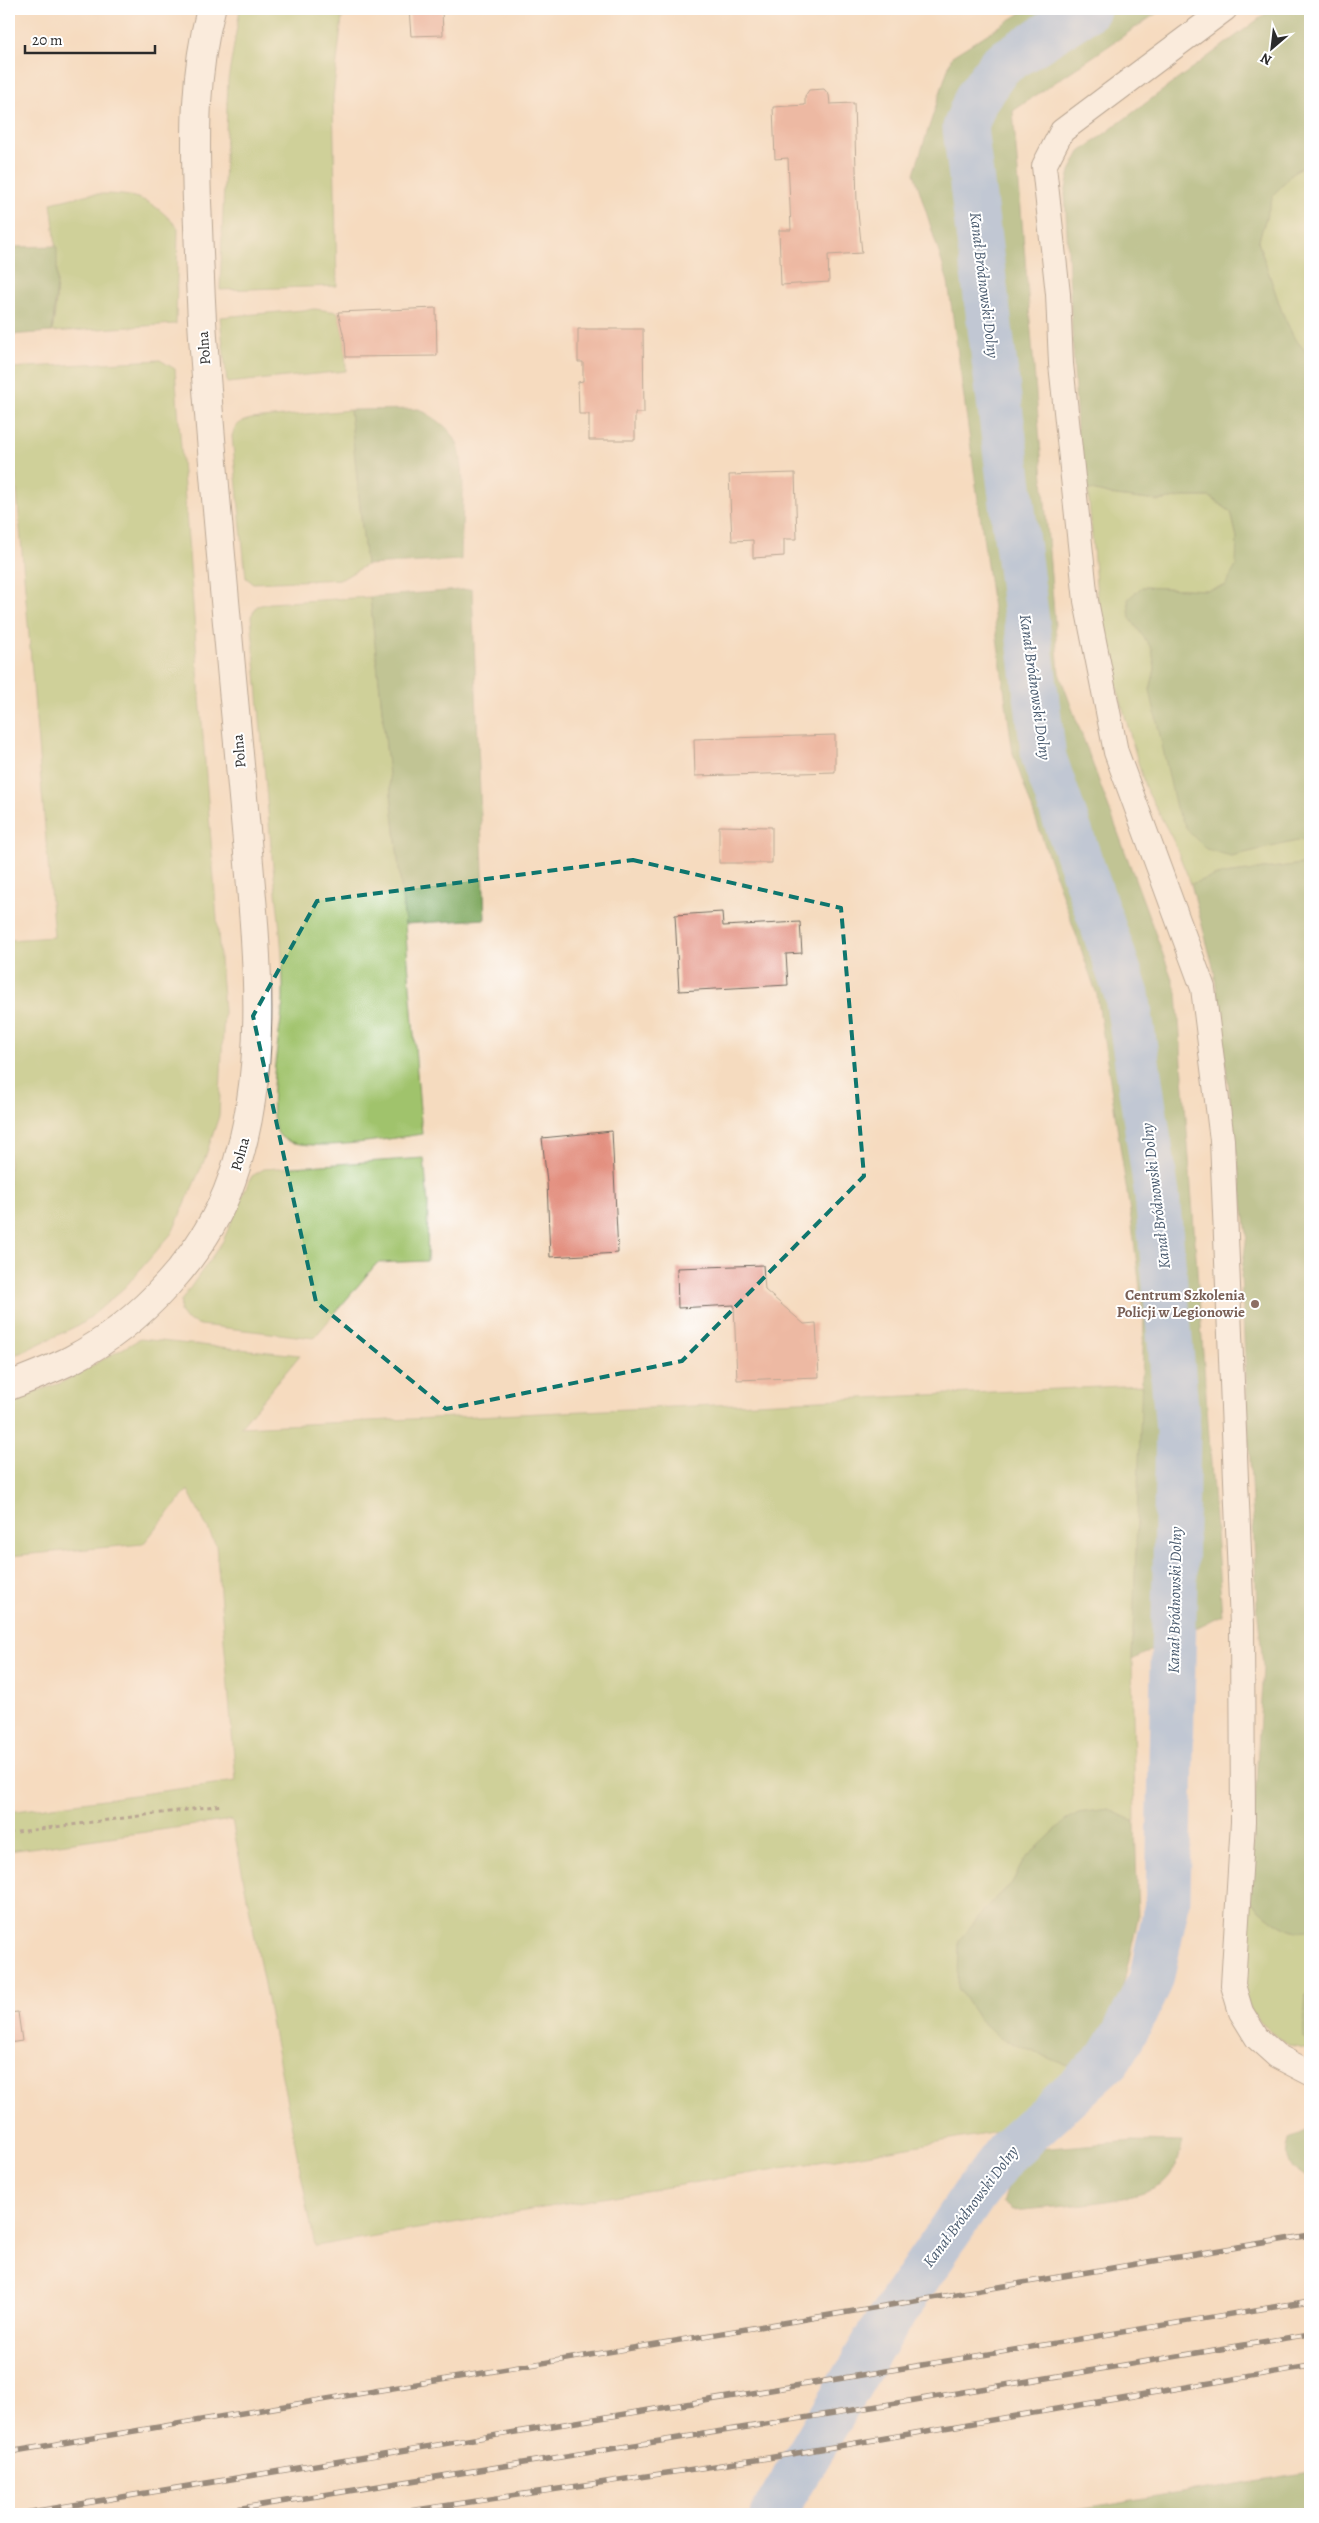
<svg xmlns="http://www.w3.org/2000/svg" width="1319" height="2523" viewBox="0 0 1319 2523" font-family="Alegreya,serif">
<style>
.green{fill:#a0c36c;stroke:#66774c}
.forest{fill:#80a960;stroke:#566a46}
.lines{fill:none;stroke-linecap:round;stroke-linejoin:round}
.canal{stroke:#81b0eb;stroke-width:45}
.building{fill:#e39080}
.lane-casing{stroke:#72695f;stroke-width:26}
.street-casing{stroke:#72695f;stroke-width:30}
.path{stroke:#72695f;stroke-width:3;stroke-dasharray:4 4;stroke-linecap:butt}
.lane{stroke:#fff;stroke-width:24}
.street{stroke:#fff;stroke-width:28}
.rail-casing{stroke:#2b2b2b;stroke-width:5.5}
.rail{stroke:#fff;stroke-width:4;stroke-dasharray:11;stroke-linecap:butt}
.marked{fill:none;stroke:#0f766e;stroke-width:4;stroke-dasharray:10 6;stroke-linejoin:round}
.education-dot{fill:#8d6e63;stroke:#fff;stroke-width:2}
.labels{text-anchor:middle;stroke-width:4;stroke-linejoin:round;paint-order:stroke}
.street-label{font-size:15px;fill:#2b2b2b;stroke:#fff}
.education-label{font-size:15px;font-weight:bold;fill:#785e54;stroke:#fff;text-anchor:end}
.water-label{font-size:16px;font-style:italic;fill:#495a6e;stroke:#fff}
</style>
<rect width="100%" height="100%" fill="#fff"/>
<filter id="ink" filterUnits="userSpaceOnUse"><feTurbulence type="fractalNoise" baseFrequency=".02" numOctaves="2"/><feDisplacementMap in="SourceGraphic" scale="10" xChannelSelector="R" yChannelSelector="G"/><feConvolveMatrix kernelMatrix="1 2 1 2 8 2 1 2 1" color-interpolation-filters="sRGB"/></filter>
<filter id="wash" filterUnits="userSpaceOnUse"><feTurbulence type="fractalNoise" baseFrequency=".0096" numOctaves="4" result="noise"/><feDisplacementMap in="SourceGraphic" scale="20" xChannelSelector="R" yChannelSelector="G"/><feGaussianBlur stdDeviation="1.12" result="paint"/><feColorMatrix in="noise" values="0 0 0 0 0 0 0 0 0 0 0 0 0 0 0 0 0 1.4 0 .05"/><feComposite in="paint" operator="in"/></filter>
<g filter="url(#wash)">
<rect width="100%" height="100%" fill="#f5dbbf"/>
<g class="green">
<polygon points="240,9 343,9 333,97 337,286 220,290 228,80"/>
<polygon points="1310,162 1310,356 1294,338 1282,312 1258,242 1273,196 1293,172"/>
<path d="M 89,194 C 132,194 148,194 178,228 L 176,324 L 52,332 C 60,289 57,247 51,203 Z"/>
<polygon points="315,309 338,312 345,342 346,371 227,383 220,317"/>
<polygon points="160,360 175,369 224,1011 219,1116 204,1161 172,1233 125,1287 85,1322 20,1353 9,1356 9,940 54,937 9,395 9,368"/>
<path d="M 350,410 L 366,565 L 342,579 L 253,583 L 246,578 L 232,436 C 236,424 239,422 251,419 Z"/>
<polygon points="1088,489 1116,496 1158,501 1183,497 1210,497 1231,512 1237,538 1237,566 1225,586 1206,590 1142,587 1143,635 1152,649 1155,669 1150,690 1231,856 1310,838 1310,863 1217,875 1191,884 1173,840 1145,787 1116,684 1097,595"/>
<path d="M 370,597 L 405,924 L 422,1134 C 393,1138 301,1155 281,1137 C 261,1120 282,1027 283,1000 C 284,952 277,904 272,857 C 265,776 258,696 251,616 L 257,606 L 270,603 Z"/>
<polygon points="424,1158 428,1204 427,1261 377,1263 314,1338 200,1325 185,1319 180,1312 181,1301 223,1241 248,1183 252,1176 264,1169"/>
<polygon points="140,1339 300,1355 240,1427 1143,1385 1132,1660 1135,1822 1108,1809 1065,1821 1024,1860 1012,1883 987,1907 1000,2038 1075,2069 1010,2130 315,2246 232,1820 9,1851 9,1812 236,1781 216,1545 188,1490 143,1544 9,1556 9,1400 61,1383"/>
<path d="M 1249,1900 C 1266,1914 1287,1938 1310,1930 L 1310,1989 L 1306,1993 L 1304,2036 L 1310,2043 L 1310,2049 L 1290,2045 L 1273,2034 L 1259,2022 L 1244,1998 Z"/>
</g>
<g class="forest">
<polygon points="1027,9 1163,9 1013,111 1059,673 1177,992 1222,1615 1132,1660 1144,1320 1132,1226 1097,995 1013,754 948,282 914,173 952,56"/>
<polygon points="1272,9 1310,9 1310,162 1293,172 1273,196 1258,242 1282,312 1294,338 1310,356 1310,838 1231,856 1206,849 1188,831 1176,808 1150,690 1155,669 1152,649 1130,618 1128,599 1142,587 1206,590 1225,586 1236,566 1237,537 1231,512 1210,497 1183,497 1158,501 1116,496 1088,489 1079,469 1065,193 1070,171 1080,152"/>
<polygon points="57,246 57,282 52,332 9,335 9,247"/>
<path d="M 419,409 C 433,417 449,426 456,441 C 468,465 461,531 461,560 L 366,565 L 350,410 Z"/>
<polygon points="472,589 485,919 405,924 370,597"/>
<path d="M 1310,863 L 1310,1930 C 1287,1938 1266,1914 1249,1900 L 1263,1666 L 1257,1605 L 1241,1276 L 1247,1235 L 1214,970 L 1191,884 L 1217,875 Z"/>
<polygon points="1108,1809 1135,1822 1138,1918 1120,2001 1106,2032 1075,2069 1000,2038 978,2018 958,1988 959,1940 987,1907 1012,1883 1024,1860 1065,1821 1078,1813"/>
<polygon points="1310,1989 1310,2043 1303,2036 1306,1993"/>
<path d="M 1306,2130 L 1310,2130 L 1310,2176 L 1308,2177 C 1287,2165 1283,2163 1289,2138 Z"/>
<path d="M 1132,2141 L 1183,2142 C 1179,2156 1177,2170 1166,2181 C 1145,2203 1047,2207 1013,2211 L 1003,2203 L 1014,2168 L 1039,2149 Z"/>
<polygon points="1310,2472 1310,2514 1052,2514"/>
</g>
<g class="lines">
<polyline class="canal" points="773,2514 881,2332 974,2195 1007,2152 1109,2059 1129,2025 1151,1980 1168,1899 1178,1430 1157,1195 1127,995 1044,758 965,128 976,99 1000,65 1088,9"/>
</g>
<g id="blocks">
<g class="building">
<polygon points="409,9 442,9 443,35 411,36"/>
<polygon points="824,89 829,95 830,104 854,103 857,202 862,253 828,255 829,282 781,285 779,230 791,230 788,158 775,159 773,107 805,105 805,96 809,90"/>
<polygon points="436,308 437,356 346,357 345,342 338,312"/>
<polygon points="578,329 643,329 644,413 635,413 635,440 589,440 589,414 579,414 578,382 583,381 583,362 578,362"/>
<polygon points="795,473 797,539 784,539 784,556 753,558 753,540 732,541 729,475"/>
<polygon points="835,735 835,772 695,776 694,739"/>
<polygon points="719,826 772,827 772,863 719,863"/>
<polygon points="722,912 723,926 800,922 802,953 786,954 788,985 679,991 675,915"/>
<polygon points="612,1131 618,1253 550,1257 547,1182 542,1138"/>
<polygon points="763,1265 765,1290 804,1324 816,1323 819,1377 737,1380 734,1305 678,1308 677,1268"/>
<polygon points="18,2012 22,2041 9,2043 9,2013"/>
</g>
</g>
</g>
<g filter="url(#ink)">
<use href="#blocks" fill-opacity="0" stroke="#72695f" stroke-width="1"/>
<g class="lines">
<defs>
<polyline id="lane" points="1225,9 1062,131 1044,166 1058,294 1061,364 1086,601 1116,752 1203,988 1222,1140 1242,1625 1243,1822 1233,1985 1241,2012 1257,2038 1277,2056 1310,2073"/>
<path id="street" d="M 9,1386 C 29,1378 51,1370 71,1360 C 140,1324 207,1253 232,1179 C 271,1068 256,944 246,830 C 231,666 215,501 203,337 C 200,292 199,247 197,202 C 195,136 194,74 211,9"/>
</defs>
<use href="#lane" class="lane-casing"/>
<use href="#street" class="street-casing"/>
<polyline class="path" points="9,1833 223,1805"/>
<use href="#lane" class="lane"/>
<use href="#street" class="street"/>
<defs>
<g id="rail">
<polyline points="9,2452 1310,2235"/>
<polyline points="19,2514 1310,2301"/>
<polyline points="205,2514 903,2402 1310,2334"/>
<polyline points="389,2514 762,2459 1310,2366"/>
</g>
</defs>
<use href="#rail" class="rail-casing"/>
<use href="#rail" class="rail"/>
</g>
</g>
<path d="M0 0H1319V2523H0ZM 633,860 L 841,908 L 864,1176 L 682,1361 L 446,1409 L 316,1302 L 253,1016 L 317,901 Z" fill="#f5dbbf" fill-opacity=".55" fill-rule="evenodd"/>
<path class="marked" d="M 633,860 L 841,908 L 864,1176 L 682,1361 L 446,1409 L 316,1302 L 253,1016 L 317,901 Z"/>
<circle class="education-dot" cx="1255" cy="1304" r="5"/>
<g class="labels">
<g class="street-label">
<text transform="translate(204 348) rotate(-94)" y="5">Polna</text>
<text transform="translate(239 751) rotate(-95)" y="5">Polna</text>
<text transform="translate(240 1154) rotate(-74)" y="5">Polna</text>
</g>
<g class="education-label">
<text x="1245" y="1300">Centrum Szkolenia<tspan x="1245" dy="17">Policji w Legionowie</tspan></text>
</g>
<g class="water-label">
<text transform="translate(985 285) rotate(83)" y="6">Kanał Bródnowski Dolny</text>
<text transform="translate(1036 687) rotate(82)" y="6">Kanał Bródnowski Dolny</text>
<text transform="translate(1155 1196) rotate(-97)" y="6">Kanał Bródnowski Dolny</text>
<text transform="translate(1174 1600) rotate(-89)" y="6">Kanał Bródnowski Dolny</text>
<text transform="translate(970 2206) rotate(-53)" y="6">Kanał Bródnowski Dolny</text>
</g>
</g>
<rect width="1319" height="2523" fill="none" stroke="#fff" stroke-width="30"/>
<g transform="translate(1272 48) rotate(208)" stroke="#ffffff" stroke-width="4" paint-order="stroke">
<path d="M0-4L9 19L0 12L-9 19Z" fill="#2b2b2b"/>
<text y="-8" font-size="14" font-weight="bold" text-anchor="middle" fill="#2b2b2b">N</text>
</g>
<path d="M25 45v8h130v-8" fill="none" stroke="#2b2b2b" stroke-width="2.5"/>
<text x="32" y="45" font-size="15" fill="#2b2b2b" stroke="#ffffff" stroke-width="4" paint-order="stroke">20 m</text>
</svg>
